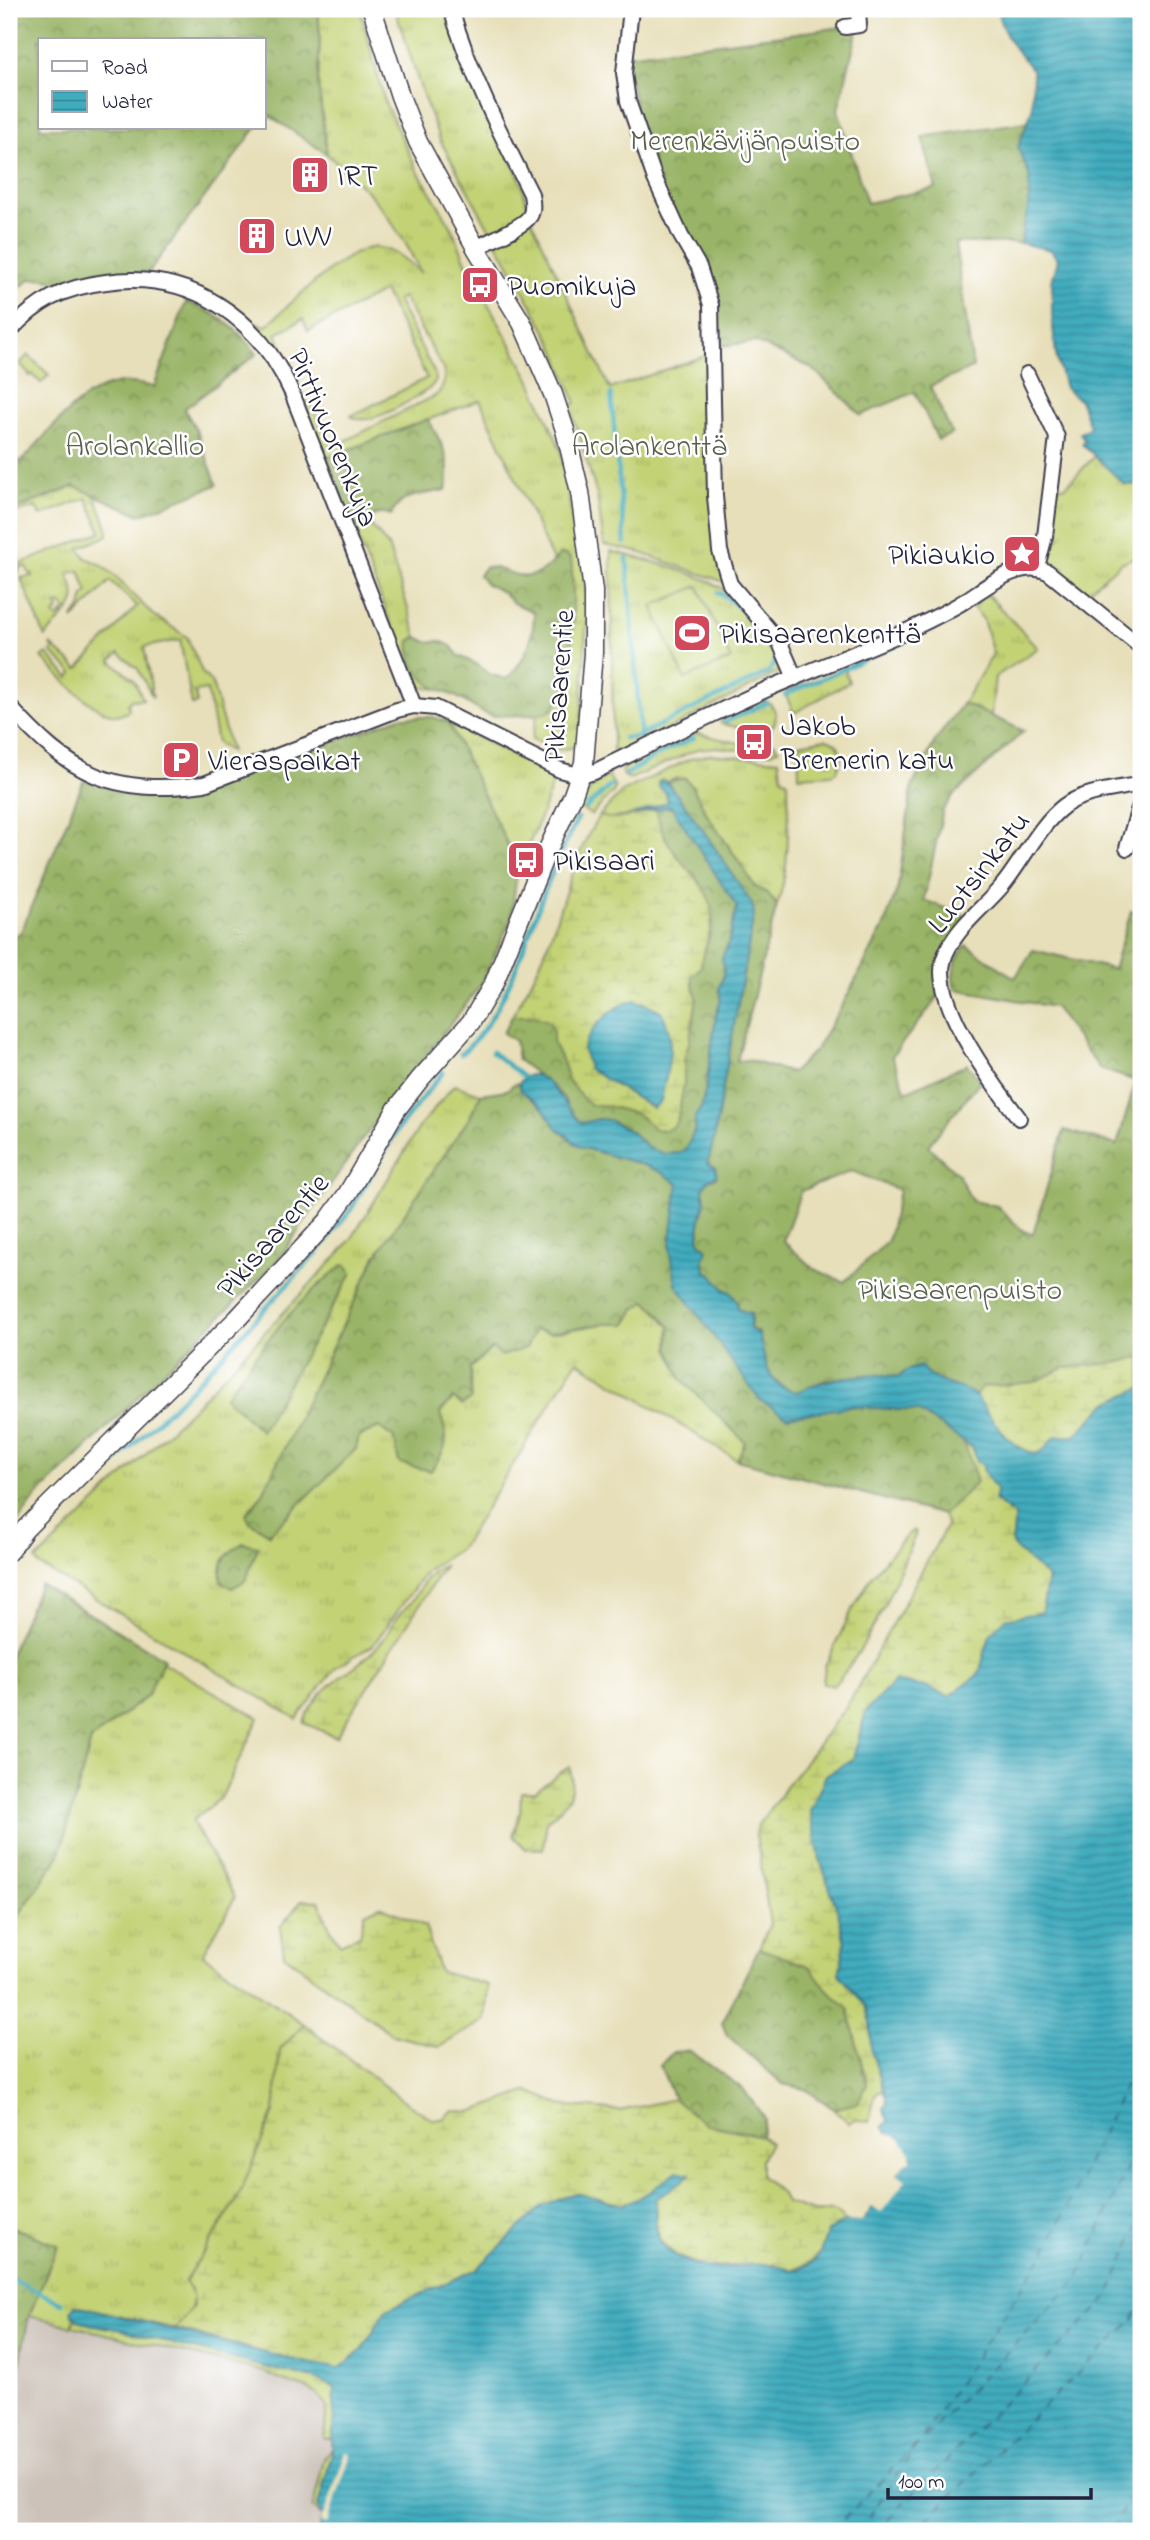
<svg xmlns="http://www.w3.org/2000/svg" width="1150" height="2540" viewBox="0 0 1150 2540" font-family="'Indie Flower',sans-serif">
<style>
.industrial{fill:#ccc2b9}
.grass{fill:url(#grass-tufts);stroke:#727a58;stroke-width:2;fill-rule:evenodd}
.forest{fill:url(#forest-crowns);stroke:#5e6b50;stroke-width:2;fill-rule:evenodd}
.wetland{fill:url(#wetland-marsh);stroke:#727a58;stroke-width:2;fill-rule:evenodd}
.pitch{fill:#c2d274;stroke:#727a58;stroke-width:2}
.water{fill:url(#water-rules);stroke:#31677c;stroke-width:2}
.pier{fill:#e7dfb9}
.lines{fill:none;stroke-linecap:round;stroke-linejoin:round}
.stream{stroke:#40acbe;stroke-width:4.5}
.ferry{stroke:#306076;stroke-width:2;stroke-dasharray:9 7;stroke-linecap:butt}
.minor-casing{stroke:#403e4e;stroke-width:18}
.tertiary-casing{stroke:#403e4e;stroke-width:21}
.minor{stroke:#fff;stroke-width:14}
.tertiary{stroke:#fff;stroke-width:18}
.labels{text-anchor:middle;stroke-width:5;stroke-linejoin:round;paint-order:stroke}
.park-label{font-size:30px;fill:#5a604f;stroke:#fff}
.poi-label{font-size:30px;fill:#22223b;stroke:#fff;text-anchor:start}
.street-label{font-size:30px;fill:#22223b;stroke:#fff}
</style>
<defs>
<pattern id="grass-tufts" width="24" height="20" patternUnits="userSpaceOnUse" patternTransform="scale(1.75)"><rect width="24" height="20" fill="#c2d274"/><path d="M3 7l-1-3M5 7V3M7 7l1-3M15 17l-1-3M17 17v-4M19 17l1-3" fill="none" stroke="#a6b465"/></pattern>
<pattern id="forest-crowns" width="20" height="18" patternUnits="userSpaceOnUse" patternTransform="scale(1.75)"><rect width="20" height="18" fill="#99b466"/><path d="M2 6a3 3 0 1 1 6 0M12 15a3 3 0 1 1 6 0" fill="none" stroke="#7c9255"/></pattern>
<pattern id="wetland-marsh" width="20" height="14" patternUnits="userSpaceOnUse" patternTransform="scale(1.75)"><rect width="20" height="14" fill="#c2d274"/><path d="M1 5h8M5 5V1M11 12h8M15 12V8" fill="none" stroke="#a6b465"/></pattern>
<pattern id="water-rules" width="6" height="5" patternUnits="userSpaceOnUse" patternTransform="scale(1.75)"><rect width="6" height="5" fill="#40acbe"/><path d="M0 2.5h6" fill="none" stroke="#358c9c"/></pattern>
</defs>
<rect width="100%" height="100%" fill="#fff"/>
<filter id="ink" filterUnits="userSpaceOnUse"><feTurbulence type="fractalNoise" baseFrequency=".0143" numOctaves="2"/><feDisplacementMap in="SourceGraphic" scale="14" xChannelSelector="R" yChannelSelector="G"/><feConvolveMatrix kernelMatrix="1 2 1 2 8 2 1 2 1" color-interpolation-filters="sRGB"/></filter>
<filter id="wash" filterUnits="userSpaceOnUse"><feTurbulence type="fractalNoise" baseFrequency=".00686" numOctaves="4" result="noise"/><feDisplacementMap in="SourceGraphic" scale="28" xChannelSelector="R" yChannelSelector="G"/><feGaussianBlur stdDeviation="1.57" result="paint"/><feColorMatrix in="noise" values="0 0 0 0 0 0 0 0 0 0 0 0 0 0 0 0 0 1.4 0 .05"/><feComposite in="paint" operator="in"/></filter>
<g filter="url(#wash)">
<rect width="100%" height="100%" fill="#e7dfb9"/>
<polygon class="industrial" points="29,2316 335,2389 332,2453 318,2531 9,2531 9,2416"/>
<g class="grass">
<path d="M 318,9 L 360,9 L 385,103 L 417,170 L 451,226 L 468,267 L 530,379 L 561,450 L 573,526 L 582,546 L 587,613 L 580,746 L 560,750 L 532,739 L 565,587 L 480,400 L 325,459 L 303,400 L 309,402 L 333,447 L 435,396 C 444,389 446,380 443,369 L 403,297 L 397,300 L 435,374 L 436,381 L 429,389 C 412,399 369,429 351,416 L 427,378 L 384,291 L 308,331 L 303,319 L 276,334 L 299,381 L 298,384 L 279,349 L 255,322 L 266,326 C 289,306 351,241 380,248 C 398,251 409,263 421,273 L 406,244 L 386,214 L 369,193 L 327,154 L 318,83 L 320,37 Z"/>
<polygon points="395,9 447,9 521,182 530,216 610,389 711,354 715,496 730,584 638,552 604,545 597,495 570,406 576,403 553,344 440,140 424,98"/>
<polygon points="28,355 49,375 41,383 32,374 30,376 20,364"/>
<path d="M 1095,456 L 1125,485 L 1141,484 L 1141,560 L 1134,557 L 1121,563 L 1088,591 C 1078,587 1049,566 1046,556 L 1060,537 L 1049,522 L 1055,488 L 1066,486 Z"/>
<path d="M 79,487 L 94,493 L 107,527 L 108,535 L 105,537 L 79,548 L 86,558 L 100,564 L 116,577 L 153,615 L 187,637 L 203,674 L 212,683 L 231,752 L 217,743 L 207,690 L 195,692 L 197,704 L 192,705 L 180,640 L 144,647 L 153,698 L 138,669 L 119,653 L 111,661 L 134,680 L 143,699 L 131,700 L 128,704 L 129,710 C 107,732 58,673 42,658 L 47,654 L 69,678 L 73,673 L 51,652 L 54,649 L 50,644 L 78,669 L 137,606 L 110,581 L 74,619 L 73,617 L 81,608 L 84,595 L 88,593 L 80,571 L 68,573 C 73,591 80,596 68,612 L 60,604 L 57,605 L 59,609 L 54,615 L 58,618 L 64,612 L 66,614 L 45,637 L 21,578 L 32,576 L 33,574 L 29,573 L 26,566 L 19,568 L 19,573 L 9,546 L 9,536 L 20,564 L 101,532 L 87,498 L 40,516 L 36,507 L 9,515 L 9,512 L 71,488 Z"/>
<polygon points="369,523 388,546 417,637 410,641 425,679 436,689 416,687 353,526"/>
<path d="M 611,551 C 651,562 695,570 730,593 L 781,654 L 781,671 L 619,755 L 613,751 Z"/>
<polygon points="987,594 1038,648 995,677 991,716 963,703 993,654 983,619 971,605"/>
<polygon points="845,669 849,682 794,713 785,694 788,690"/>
<path d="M 764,700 C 776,705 780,720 770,729 L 754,730 L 721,724 L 721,718 Z"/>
<polygon points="448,722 555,778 535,831 518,866"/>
<polygon points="695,733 738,743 774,743 778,749 771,753 715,747 698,749 630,779 624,776 622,769 628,763 679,737"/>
<path d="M 825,739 C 843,742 843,756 837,771 L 832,774 L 799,776 L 798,744 Z"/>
<path d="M 711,754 L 779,760 L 782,778 L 788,781 C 789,818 790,870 777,905 L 767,893 L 754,887 C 740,861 698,811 693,786 L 677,778 L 667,782 L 662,780 L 661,789 L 666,793 L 669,802 L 633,815 L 606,819 L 600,815 L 623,791 L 690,759 Z"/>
<polygon points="608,775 615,787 614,791 591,815 578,807 591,789"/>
<path d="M 454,1085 L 481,1094 L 470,1117 L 376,1256 L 262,1495 L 247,1513 L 249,1521 L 269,1534 L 355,1449 L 359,1436 L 379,1427 L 394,1438 L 440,1413 L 454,1398 L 470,1368 L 492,1348 L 535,1329 L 549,1333 L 602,1324 L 626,1324 L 635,1309 L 647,1301 L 670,1326 L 669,1348 L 681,1379 L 746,1442 L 737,1460 L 577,1361 L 462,1547 L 427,1570 L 373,1645 L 336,1667 L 297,1719 L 39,1565 L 36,1560 L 194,1407 L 339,1254 L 352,1238 L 420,1126 ZM 344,1264 L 261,1430 L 225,1397 C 261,1348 295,1301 344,1264 Z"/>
<path d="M 162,1662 L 259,1718 L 221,1798 L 192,1821 L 235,1897 L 203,1955 L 304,2024 L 280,2050 L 274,2112 L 237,2200 L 185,2281 C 200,2299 190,2315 176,2329 L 75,2305 L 71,2312 L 75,2318 L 72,2326 L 29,2316 L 58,2245 L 9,2226 L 9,1921 L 13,1924 L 60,1854 L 91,1740 L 147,1696 Z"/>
</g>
<g class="forest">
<polygon points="9,9 318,9 320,37 318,83 327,154 267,114 264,116 264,40 40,40 40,128 256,128 149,272 100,274 63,283 41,278 30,279 17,290 9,322"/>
<polygon points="859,25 838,110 867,203 936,188 922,137 1027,122 1018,148 1029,174 1029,204 1020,243 955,243 973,368 930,386 952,434 938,440 915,392 861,415 812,368 755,342 711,347 711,305 641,142 626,55"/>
<path d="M 186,302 C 216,312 238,328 257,354 L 184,409 L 196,429 L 217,485 L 140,515 L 74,486 L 9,512 L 9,456 L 21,462 C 48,434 80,387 122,383 C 133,382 143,385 154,387 Z"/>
<path d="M 428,419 C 442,445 453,459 446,490 C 423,495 403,492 391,515 L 385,513 L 374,515 L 369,523 L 353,526 L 327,458 Z"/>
<path d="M 560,554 L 567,555 L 571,559 C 574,589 576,677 559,701 C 557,703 551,711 548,712 C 541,715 497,717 489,715 C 478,711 467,702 457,697 C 450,693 443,692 437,689 C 420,680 407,659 410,641 L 417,637 L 427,642 L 440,641 L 451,646 L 459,656 L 478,665 L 491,675 L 507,679 C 526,659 534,640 534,612 L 513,603 L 503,592 L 486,584 L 479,575 L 485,567 C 501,567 504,572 517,575 C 535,580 550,567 560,554 Z"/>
<path d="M 963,703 L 1024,731 L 953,796 L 943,810 L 924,900 L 968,917 C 949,945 929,960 939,996 L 892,1056 L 906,1092 L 967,1064 L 980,1081 L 928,1146 L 958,1174 L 972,1201 L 997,1206 L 1023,1231 L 1033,1234 L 1064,1130 L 1117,1145 L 1136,1081 L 1100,1069 L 1054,1007 L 955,989 C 950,971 956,959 966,945 L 1015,978 L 1033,950 L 1113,969 L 1131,911 L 1141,914 L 1141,1357 L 1116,1363 L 1064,1368 L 1036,1382 L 982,1387 L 975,1396 L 931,1378 L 919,1366 L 904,1372 L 899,1377 L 873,1374 L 825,1380 L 794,1393 C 759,1375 768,1365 758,1332 L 750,1329 L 752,1314 L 739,1309 L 736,1299 L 707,1274 L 699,1241 L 700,1220 L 705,1202 L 703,1189 L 707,1181 L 716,1177 C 707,1162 707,1154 714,1138 L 754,914 L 752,904 L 667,782 L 685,778 C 696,788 700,803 708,816 C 723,839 741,862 754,886 L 767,893 L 777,905 L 737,1061 L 748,1060 L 792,1073 L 816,1049 L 843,1004 L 883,928 L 898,887 L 912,787 L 935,741 ZM 852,1171 L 899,1190 L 888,1241 L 844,1282 L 814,1269 L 783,1241 L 801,1191 Z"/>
<path d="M 400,717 L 433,717 L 448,722 L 518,866 L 511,919 L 482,983 L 361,1141 L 278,1260 L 37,1496 L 9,1534 L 9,940 L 21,932 L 84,780 C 127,791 153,799 198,792 Z"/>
<path d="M 665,806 L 674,809 L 737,907 L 729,942 L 722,958 L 724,975 L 719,988 L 721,999 L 716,1016 L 706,1087 L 702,1106 L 695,1117 L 695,1129 L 687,1148 L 681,1153 L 665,1154 L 648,1148 L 630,1131 L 609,1120 L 599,1119 L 582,1123 L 577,1120 L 570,1113 L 564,1098 L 553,1087 L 518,1060 L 515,1041 L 503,1033 L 512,1016 L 534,1016 L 548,1020 L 553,1029 L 553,1043 L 565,1067 L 568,1080 L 591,1105 L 604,1105 L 637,1114 L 655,1129 L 664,1130 L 671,1128 L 677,1122 L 684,1084 L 684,1060 L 689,1043 L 697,998 L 692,981 L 692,976 L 701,967 C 702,949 714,934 712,914 C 709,887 686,871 672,849 C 664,837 658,823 656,808 Z"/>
<path d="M 519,1083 C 528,1100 529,1095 540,1106 C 555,1120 562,1139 583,1147 C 615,1160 650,1159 678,1184 L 670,1247 L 787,1417 L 852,1406 L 918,1411 L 964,1442 L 977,1482 L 943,1515 L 737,1460 L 745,1442 L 681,1379 L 669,1348 L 670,1326 L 647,1301 L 635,1309 L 626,1324 L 602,1324 L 549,1333 L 535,1329 L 526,1348 L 502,1356 L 492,1348 L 470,1368 L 471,1399 L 462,1405 L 453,1398 L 440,1413 C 450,1443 448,1444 431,1471 L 399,1463 L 394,1438 L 379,1427 L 359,1436 L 356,1449 L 269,1534 L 249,1521 L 246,1514 L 262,1495 L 376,1256 L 470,1117 L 481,1094 L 507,1090 L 514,1084 Z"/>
<path d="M 345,1264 L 352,1273 L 261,1431 L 225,1397 C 261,1348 295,1300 345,1264 Z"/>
<path d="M 243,1543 L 258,1546 L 246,1580 L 232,1588 L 221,1581 C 219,1561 226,1553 243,1543 Z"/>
<polygon points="40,1584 164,1659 147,1696 91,1740 60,1854 13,1924 9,1921 9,1656"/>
<polygon points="759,1948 809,1966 828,1990 848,2008 867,2085 858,2103 834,2109 805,2089 783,2084 727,2035 722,2023"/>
<polygon points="690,2051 743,2089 765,2119 761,2136 705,2124 674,2099 660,2066 673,2052"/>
<polygon points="9,2226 58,2245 29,2316 9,2416"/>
</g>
<g class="wetland">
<path d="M 656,808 C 658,823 664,837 672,849 C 686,870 711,887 712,914 C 713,934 702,949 701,967 L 692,976 L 692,981 L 697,998 L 689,1043 L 684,1060 L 684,1084 L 677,1122 L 671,1128 L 664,1130 L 655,1129 L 637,1114 L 604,1105 L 591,1105 L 585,1101 L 568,1080 L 565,1067 L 553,1043 L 553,1029 L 548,1021 L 534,1016 L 512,1016 C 524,996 535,976 544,954 C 563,907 572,857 600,815 C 613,823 642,815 656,808 ZM 644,1002 L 661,1011 L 652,1108 L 589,1069 L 596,1025 L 615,1009 Z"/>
<path d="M 1141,1357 L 1141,1388 L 1107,1403 L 1075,1436 C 1070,1437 1062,1435 1057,1436 C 1047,1440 1051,1450 1035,1454 C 1011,1448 987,1417 975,1396 L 982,1387 L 1035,1382 L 1064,1368 L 1116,1363 Z"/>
<path d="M 964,1442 C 981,1452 984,1474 996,1489 L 996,1502 L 1015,1516 L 1012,1545 L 1048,1577 L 1042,1612 L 990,1635 L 979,1674 L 949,1696 L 925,1687 L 866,1711 L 853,1759 L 826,1775 L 839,1916 L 845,1944 L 839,1974 L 865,2005 L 870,2022 L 871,2049 L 884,2090 L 875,2095 L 869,2122 L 855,2119 L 849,2123 L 834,2109 L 858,2103 L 867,2085 L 848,2008 L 828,1990 L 809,1966 L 759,1948 L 770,1924 L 756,1835 L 758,1825 L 850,1701 L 947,1525 L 943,1515 L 977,1482 Z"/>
<path d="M 914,1530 L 916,1533 C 893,1585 872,1644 833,1686 L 823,1683 L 825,1666 L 850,1614 L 873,1574 L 906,1536 Z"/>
<path d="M 444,1566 L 336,1737 L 304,1723 C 317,1683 355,1673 379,1645 C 387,1637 391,1626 397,1617 C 401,1611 408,1607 412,1601 C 423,1586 425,1573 444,1566 Z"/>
<path d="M 570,1767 C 575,1796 569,1802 547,1820 L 543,1849 L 526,1849 L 513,1836 L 520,1812 L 521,1792 L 535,1792 L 559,1773 Z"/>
<polygon points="302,1900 319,1901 329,1926 340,1944 360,1935 365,1913 380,1906 425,1926 440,1972 488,1985 485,2020 439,2047 393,2035 284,1955 280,1927"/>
<path d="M 304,2024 L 400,2098 L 432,2119 L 443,2119 L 453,2110 L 471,2112 L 529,2091 L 560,2105 L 620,2111 L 674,2099 L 705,2124 L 761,2136 L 770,2143 L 761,2159 L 761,2176 L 782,2194 L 786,2203 C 795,2205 805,2210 814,2212 C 832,2214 827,2203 846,2221 L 827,2232 C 820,2260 815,2261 789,2271 L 773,2264 L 706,2267 L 678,2257 L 660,2241 L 655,2219 L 656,2198 L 679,2184 L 678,2171 L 648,2193 L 622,2205 L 576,2193 L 542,2206 L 477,2269 L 386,2310 L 361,2351 L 339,2369 L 285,2358 L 176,2329 L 193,2306 L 191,2289 L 185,2282 L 237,2200 L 274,2112 L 280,2050 Z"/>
<path d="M 75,2318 L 87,2323 L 145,2333 L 336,2384 L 340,2424 L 322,2515 L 313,2507 L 324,2458 L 332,2449 L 332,2439 L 324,2439 L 327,2405 C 312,2382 284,2387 265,2372 L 72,2326 Z"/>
</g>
<polygon class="pitch" points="698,586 731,659 685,679 652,606"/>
<g class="water">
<path d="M 998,9 L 1141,9 L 1141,484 L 1125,485 L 1082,444 L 1084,439 L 1080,433 L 1090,427 L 1080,400 L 1065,388 L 1056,355 L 1052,317 L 1052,281 L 1058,260 L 1051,250 L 1020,243 L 1029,204 L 1029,174 L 1018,148 L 1032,110 L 1033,71 C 1019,53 999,32 998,9 Z"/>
<path d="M 662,780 C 676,785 739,885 752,904 L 754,914 L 714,1138 L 708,1163 L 715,1167 L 717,1175 L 707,1181 L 703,1189 L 705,1202 L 700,1220 L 699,1241 L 707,1249 L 703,1261 L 707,1273 L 711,1273 L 725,1291 L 729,1291 L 736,1299 L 739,1310 L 751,1314 L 750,1329 L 759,1334 C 765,1360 766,1388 798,1392 C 821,1379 872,1371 899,1377 L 908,1370 L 921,1366 C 934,1387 968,1385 977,1398 C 991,1418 1009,1448 1035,1454 C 1051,1450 1047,1440 1057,1436 C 1062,1435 1070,1437 1075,1436 L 1107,1403 L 1141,1388 L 1141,2531 L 318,2531 L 322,2515 L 318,2506 L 332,2453 L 335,2388 C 319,2378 292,2374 273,2369 C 224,2357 174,2345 126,2331 C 109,2326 82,2328 71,2312 L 75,2305 L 80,2306 L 285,2358 L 339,2369 L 361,2351 L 386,2310 L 477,2269 L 542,2206 L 576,2193 L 622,2205 L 648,2193 L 677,2171 L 690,2174 L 679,2184 L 656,2198 C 656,2211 654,2229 660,2241 C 667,2254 691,2265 706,2267 C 724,2270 746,2265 765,2264 C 784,2264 787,2276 810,2264 C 821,2258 824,2243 827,2232 L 846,2221 L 861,2222 L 905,2164 L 911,2161 L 900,2138 L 886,2133 L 882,2128 L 888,2121 L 884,2109 L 887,2102 L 871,2049 L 870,2022 L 865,2005 L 839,1974 L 845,1943 L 839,1916 L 820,1860 L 810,1811 L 826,1775 L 853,1759 L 866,1711 L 895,1681 L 925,1687 L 949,1696 L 979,1674 L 990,1635 L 1005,1619 L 1042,1612 L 1048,1578 L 1012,1545 L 1015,1516 L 995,1500 L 996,1489 L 984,1472 L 983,1465 L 977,1461 L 973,1448 L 969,1445 L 918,1411 L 852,1406 L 787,1417 L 759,1399 L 676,1284 L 670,1247 L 678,1184 L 663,1173 L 647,1166 L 581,1147 L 557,1128 L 541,1106 L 521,1091 L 519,1083 C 542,1053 567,1114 582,1123 L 599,1119 L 609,1120 L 630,1131 L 648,1148 L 665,1154 L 681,1153 L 687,1148 L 695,1129 L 695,1117 L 702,1106 L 706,1087 L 716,1016 L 721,999 L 719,988 L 724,975 L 722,958 L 729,942 L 737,907 L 671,806 L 633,815 L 668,802 L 666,793 L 659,787 L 658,782 Z"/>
<path d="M 635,1000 L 661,1011 C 678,1039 667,1070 661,1101 L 653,1108 L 589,1069 L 583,1048 C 590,1027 613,1006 635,1000 Z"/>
</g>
<g class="pier">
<polygon points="879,2128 882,2128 886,2133 900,2138 911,2154 911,2161 905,2164 897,2174 906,2180 881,2213 872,2207 861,2222 846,2221 843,2218 859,2218 902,2162 908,2159 898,2141 884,2136"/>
<polygon points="346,2452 351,2454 327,2524 320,2522 322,2515 325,2514"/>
</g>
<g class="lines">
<g class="stream">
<polyline points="611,394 625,543"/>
<polyline points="627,558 641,741"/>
<path d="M 718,592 C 739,604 760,628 773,649"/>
<polyline points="785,695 910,639"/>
<polyline points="725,722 767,703"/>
<polyline points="624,738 635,737 769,672 775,661"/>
<polyline points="627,774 655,756 694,738"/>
<polyline points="586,808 611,785"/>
<polyline points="492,1052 523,1077"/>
<path d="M 461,1054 C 501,1019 517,965 535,917 C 547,884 561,850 578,818"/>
<polyline points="25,1553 54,1521 190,1390 315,1255 350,1211 398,1129 443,1072"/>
<polyline points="9,1577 15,1567"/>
<polyline points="9,2278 62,2303"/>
</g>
<g class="ferry">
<polyline points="924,2438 1077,2280 1141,2137"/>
<polyline points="832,2531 917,2444"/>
<polyline points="860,2531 1046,2251 1141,2052"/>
<polyline points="876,2531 1107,2299 1141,2220"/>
<polyline points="915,2531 1134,2319 1141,2302"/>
<polyline points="1112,2531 1141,2473"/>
</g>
</g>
</g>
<g filter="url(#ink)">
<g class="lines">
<defs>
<g id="minor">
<path d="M 451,9 C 470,73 501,135 531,194 C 532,201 534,209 530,216 C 523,227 489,241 476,248"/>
<polyline points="631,9 624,73 628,101 655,179 681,236 699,267 711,305 715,496 720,551 730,584 780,643 795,678"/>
<polyline points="845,27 859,25 858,9"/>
<path d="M 9,332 C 37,301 64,287 106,282 C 191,270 258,317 292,393 L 414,706"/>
<polyline points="1027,374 1057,437 1045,536 1037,567"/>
<path d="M 9,706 C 70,774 111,796 204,784 L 397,710 L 414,706 L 436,708 L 560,770 L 581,776 L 594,772 C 653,743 712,714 772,687 C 835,660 898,639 958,605 C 984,590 1017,558 1048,572 L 1141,647"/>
<polyline points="1127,848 1141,801"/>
<path d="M 1019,1118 C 992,1083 943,1017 942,972 C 942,964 945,954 949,947 C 962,923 985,906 1002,886 C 1022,862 1039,825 1064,806 C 1084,791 1118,789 1141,784"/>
</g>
<polyline id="tertiary" points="9,1551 25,1529 237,1319 328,1221 348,1193 396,1110 420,1079 471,1022 494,983 544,858 573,795 584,763 593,653 593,591 580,492 565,430 553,394 522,323 476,248 418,142 400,96 372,9"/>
</defs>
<use href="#minor" class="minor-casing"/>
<use href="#tertiary" class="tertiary-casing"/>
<use href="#minor" class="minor"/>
<use href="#tertiary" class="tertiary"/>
</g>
</g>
<defs>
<symbol id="building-square" viewBox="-11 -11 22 22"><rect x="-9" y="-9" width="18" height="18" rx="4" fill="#d1495b" stroke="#fff"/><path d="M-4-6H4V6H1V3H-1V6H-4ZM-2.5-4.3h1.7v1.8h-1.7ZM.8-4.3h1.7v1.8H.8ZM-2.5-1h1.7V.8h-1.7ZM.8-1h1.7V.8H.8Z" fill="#fff"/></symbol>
<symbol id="bus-square" viewBox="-11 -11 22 22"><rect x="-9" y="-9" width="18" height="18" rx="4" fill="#d1495b" stroke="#fff"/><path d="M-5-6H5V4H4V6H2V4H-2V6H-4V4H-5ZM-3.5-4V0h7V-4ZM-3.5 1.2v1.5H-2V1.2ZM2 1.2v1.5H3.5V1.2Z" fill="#fff"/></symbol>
<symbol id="sight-square" viewBox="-11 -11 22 22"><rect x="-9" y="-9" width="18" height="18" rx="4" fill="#d1495b" stroke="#fff"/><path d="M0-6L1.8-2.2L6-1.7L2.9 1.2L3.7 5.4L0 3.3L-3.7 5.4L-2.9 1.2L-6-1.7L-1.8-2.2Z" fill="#fff"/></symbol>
<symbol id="stadium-square" viewBox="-11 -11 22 22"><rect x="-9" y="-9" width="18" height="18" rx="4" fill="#d1495b" stroke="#fff"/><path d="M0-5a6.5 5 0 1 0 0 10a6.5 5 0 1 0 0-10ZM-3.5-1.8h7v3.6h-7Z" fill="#fff"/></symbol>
<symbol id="parking-square" viewBox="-11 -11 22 22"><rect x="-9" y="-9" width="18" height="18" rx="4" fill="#d1495b" stroke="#fff"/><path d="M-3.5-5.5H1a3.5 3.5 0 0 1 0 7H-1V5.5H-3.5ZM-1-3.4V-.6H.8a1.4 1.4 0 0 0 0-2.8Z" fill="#fff"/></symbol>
</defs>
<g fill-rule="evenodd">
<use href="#building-square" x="288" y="153" width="44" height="44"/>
<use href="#building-square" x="235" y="214" width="44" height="44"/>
<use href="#bus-square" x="458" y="263" width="44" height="44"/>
<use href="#sight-square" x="1000" y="532" width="44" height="44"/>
<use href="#stadium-square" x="670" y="611" width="44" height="44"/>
<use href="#bus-square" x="732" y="720" width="44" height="44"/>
<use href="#parking-square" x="159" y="738" width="44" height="44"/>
<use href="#bus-square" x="504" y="838" width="44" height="44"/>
</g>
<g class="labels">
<g class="park-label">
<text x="745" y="150">Merenkävijänpuisto</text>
<text x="135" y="455">Arolankallio</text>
<text x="649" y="455">Arolankenttä</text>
<text x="960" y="1299">Pikisaarenpuisto</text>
</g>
<g class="poi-label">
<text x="337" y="185">IRT</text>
<text x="284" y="246">UVV</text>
<text x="507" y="295">Puomikuja</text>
<text x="995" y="564" text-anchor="end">Pikiaukio</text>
<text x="719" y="643">Pikisaarenkenttä</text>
<text x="781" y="735">Jakob<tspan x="781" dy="34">Bremerin katu</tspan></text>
<text x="208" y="770">Vieraspaikat</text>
<text x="553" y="870">Pikisaari</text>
</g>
<g class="street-label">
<text transform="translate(334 437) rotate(67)" y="10">Pirttivuorenkuja</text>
<text transform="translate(558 686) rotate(-86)" y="10">Pikisaarentie</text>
<text transform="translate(978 872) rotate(-52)" y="10">Luotsinkatu</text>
<text transform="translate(272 1235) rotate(-49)" y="10">Pikisaarentie</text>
</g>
</g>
<rect width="1150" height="2540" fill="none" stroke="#fff" stroke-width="35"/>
<rect x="38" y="38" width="228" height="91" fill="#ffffff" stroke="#a7a7b1" stroke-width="2"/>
<rect x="52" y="61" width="35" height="10" fill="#ffffff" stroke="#a7a7b1" stroke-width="2"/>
<text x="102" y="74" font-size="21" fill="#22223b">Road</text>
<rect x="52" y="91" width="35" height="21" fill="url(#water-rules)" stroke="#a7a7b1" stroke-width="2"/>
<text x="102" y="108" font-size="21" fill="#22223b">Water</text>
<path d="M888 2488v10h203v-10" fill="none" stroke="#22223b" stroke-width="3.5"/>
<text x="898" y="2488" font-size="21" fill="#22223b" stroke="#ffffff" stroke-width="5" paint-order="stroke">100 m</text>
</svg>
